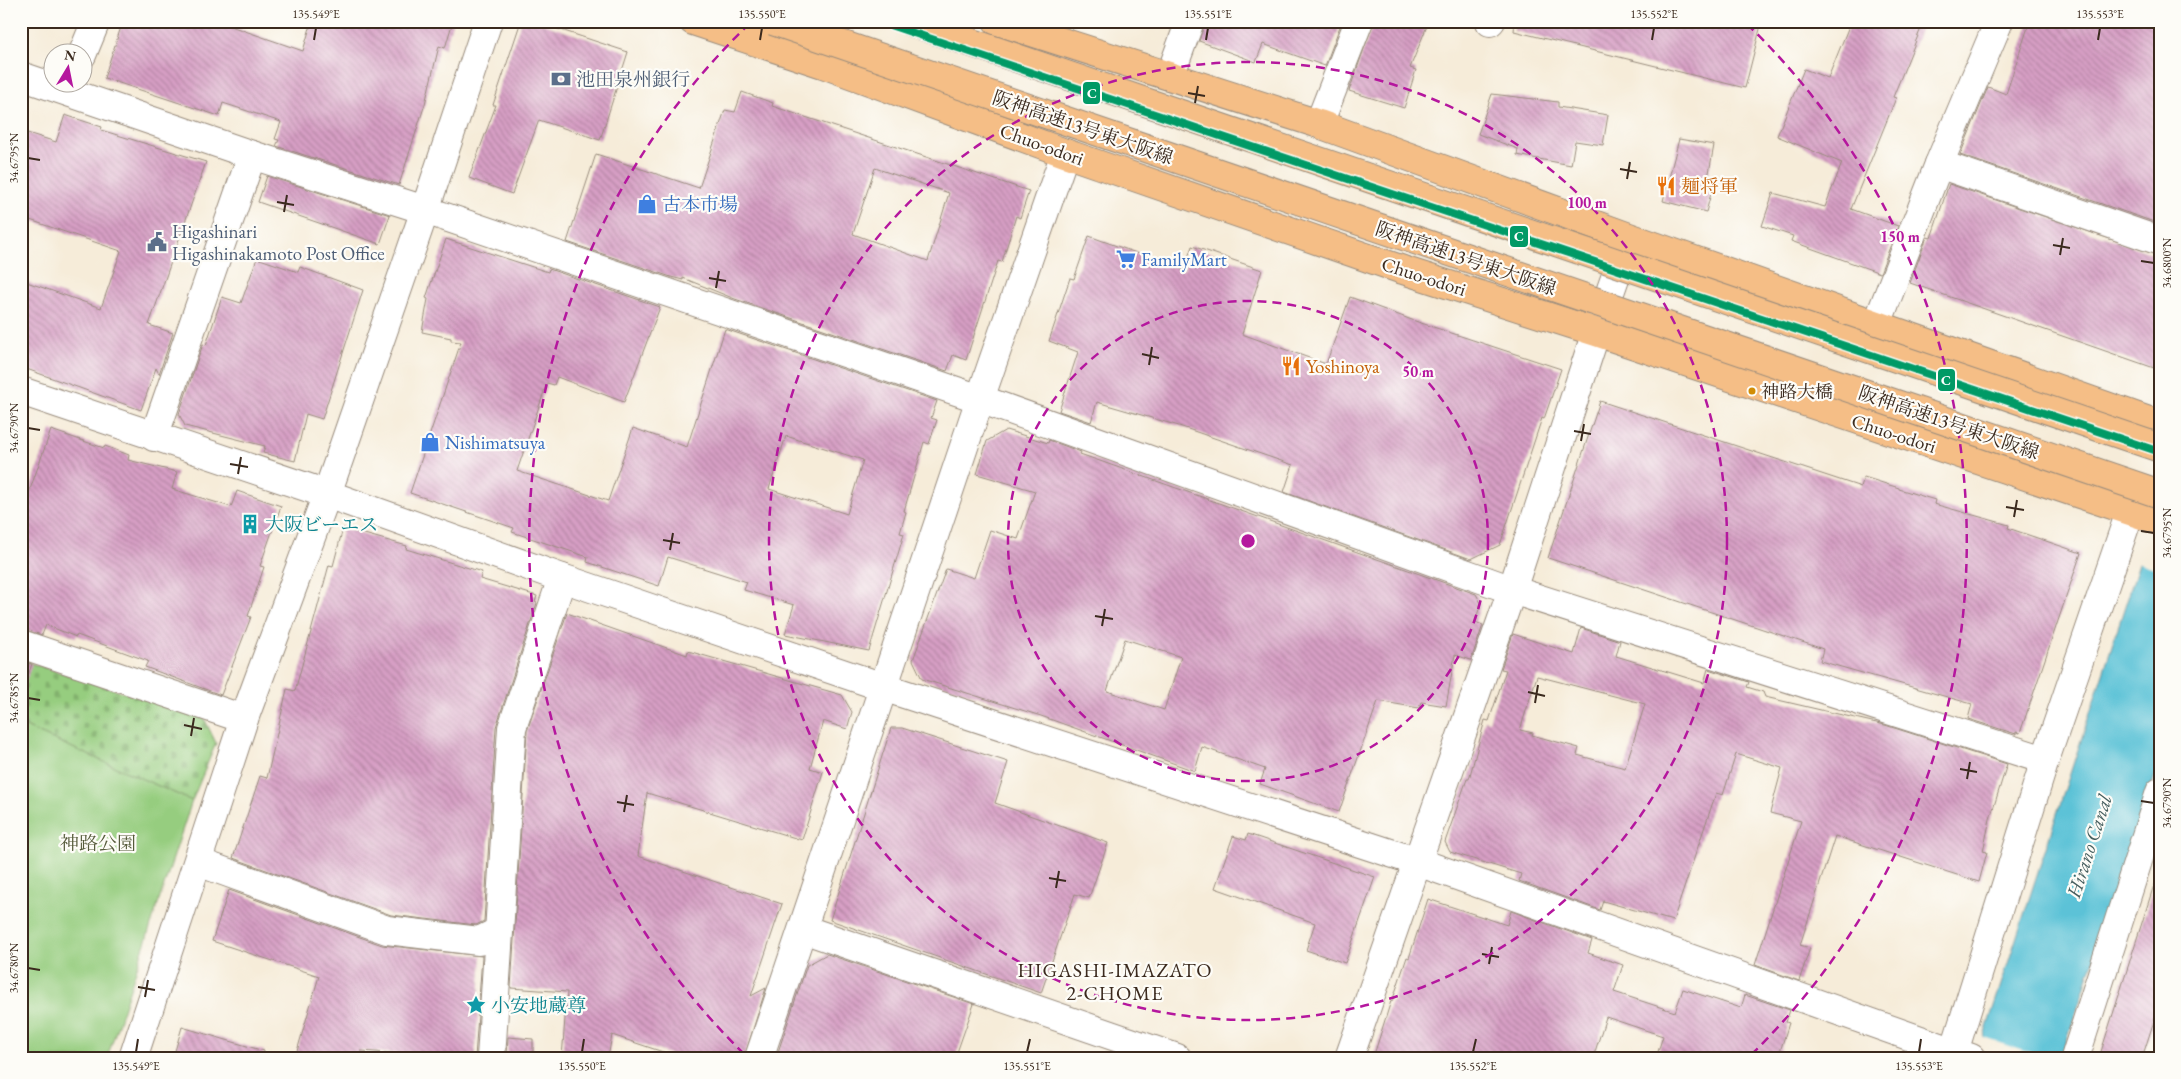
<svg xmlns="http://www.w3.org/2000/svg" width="2181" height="1079" viewBox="0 0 2181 1079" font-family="'EB Garamond','Noto Serif JP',serif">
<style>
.cemetery{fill:url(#cemetery-stones);stroke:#687c4e}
.park{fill:#96cd7f;stroke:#687c4e}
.water{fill:#5bc2d7;stroke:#4b767a}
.pier{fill:#f6ecd9}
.building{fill:url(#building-back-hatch);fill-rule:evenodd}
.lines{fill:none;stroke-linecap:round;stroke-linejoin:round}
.minor-casing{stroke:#988b7c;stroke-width:30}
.tertiary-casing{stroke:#988b7c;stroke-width:30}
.primary-casing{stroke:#988b7c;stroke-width:30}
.minor{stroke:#fff;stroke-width:28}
.tertiary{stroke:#fff;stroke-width:28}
.primary{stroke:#f5be86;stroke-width:28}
.motorway-bridge-casing{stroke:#988b7c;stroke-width:30;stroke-linecap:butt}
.motorway-bridge{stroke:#f5be86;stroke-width:28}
.metro-1-casing{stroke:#fdfcf7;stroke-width:11}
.metro-1{stroke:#019a66;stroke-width:8}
.ticks{fill:none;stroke:#3b2a1e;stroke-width:2}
.ring{fill:none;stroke:#b5179e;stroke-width:2.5;stroke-dasharray:9 6}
.bus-dot{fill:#d18d06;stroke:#fdfcf7;stroke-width:2}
.labels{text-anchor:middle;stroke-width:4.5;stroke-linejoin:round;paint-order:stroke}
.bus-label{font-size:18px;fill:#3b2a1e;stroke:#fdfcf7;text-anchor:start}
.service-label{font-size:19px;fill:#4e5e75;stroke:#fdfcf7;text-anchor:start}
.street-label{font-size:19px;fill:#3b2a1e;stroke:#fdfcf7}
.food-label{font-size:19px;fill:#c56008;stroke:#fdfcf7;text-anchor:start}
.shop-label{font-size:19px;fill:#366cbe;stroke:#fdfcf7;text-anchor:start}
.culture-label{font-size:19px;fill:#0d838f;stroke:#fdfcf7;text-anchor:start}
.park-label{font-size:19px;fill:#565b3b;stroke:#fdfcf7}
.water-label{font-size:20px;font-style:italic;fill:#465f5f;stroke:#fdfcf7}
.neighbourhood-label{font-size:20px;letter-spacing:1px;fill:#3b2a1e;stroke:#fdfcf7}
.centre{fill:#b5179e;stroke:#fdfcf7;stroke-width:2.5}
.ring-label{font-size:15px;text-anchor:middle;font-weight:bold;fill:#b5179e;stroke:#fdfcf7;stroke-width:4.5;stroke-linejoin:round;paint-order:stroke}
.line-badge{stroke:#fdfcf7;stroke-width:2}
.badge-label{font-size:14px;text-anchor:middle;font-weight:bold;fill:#fff}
.neatline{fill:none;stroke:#3b2a1e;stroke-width:2}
.ticks-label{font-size:12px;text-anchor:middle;fill:#3b2a1e}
</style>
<defs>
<pattern id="cemetery-stones" width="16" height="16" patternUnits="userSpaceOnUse" patternTransform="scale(1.25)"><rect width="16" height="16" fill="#96cd7f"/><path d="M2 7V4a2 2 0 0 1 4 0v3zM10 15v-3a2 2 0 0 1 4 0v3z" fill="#82b06d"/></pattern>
<pattern id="building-back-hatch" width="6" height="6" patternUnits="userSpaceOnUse" patternTransform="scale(1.25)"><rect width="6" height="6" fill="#d79fc5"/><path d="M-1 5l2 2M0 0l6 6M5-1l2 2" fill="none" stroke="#b0829f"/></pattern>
</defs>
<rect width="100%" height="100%" fill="#fdfcf7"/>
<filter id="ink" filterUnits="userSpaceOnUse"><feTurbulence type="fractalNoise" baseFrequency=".02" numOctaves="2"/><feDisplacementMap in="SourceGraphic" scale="10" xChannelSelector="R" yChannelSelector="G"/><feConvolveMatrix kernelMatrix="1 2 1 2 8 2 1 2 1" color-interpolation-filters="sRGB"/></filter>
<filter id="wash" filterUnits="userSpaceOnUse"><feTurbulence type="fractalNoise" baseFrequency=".0096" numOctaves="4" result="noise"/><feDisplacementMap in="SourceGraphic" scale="20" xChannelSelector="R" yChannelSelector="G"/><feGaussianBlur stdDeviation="1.12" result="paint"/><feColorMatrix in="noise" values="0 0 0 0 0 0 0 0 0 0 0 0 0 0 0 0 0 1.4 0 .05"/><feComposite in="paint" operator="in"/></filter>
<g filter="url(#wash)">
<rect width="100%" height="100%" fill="#f6ecd9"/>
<polygon class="cemetery" points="21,660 204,718 216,743 192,801 21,725"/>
<polygon class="park" points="21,725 192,801 107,1058 21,1058"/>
<polygon class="water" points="2160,499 2160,761 2061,1058 1977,1058"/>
<g class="pier">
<polygon points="2160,496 2160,570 2137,562"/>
<polygon points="1981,1037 2046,1058 1974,1058"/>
</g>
<g id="blocks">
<g class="building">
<polygon points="123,21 216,21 303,51 312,21 453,21 445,48 439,46 425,104 399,185 276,146 279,140 275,139 281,122 223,103 219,116 104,78"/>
<polygon points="521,21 534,21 628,52 600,140 539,120 512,194 469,178 496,105 493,105"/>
<polygon points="1205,21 1342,21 1325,66 1263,44 1256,62 1199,41"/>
<polygon points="1374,21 1429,21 1410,68 1416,70 1404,108 1349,91"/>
<polygon points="1515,21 1762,21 1745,88 1514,31"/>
<polygon points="1851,21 1924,21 1893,97 1896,98 1851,209 1898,226 1880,273 1791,241 1793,236 1762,226 1773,193 1825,207 1842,163 1777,136 1804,69 1828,78"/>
<polygon points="2030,21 2160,21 2160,224 1960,155 1988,87 2006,94"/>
<path d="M 742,92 L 773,103 L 772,106 L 1029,191 L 1020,218 L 1016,216 L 1002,262 L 998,261 L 966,360 L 953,355 L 947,371 L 735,299 L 683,278 L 683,280 L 671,277 L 567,242 L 596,154 L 699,188 L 725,110 L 735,112 ZM 875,168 L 949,193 L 928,261 L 853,234 Z"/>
<polygon points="1492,94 1558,102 1558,107 1608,115 1603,145 1575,141 1571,165 1517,155 1518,149 1478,134"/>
<polygon points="65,115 102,127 101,130 206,162 149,325 173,333 159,374 156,368 141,410 21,367 21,280 101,308 121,251 21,217 21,131 56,142"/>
<polygon points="1679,139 1714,145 1707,184 1713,186 1706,212 1663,201"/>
<polygon points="267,176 390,215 380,244 258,202"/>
<polygon points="1949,184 2160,256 2160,370 1910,283 1927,237 1931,238"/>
<polygon points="1089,236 1184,270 1192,246 1262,270 1242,334 1326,364 1350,297 1412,320 1561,369 1544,419 1542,418 1500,545 1471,559 1284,492 1293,465 1179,426 1097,402 1091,422 1059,411 1078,352 1049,341 1070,278 1074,279"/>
<path d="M 446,239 L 548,272 L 549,269 L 660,307 L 624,402 L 557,377 L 554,385 L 547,383 L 517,471 L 608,501 L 633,428 L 687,447 L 725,329 L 937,401 L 931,418 L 937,420 L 929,444 L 924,442 L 904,511 L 906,512 L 900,533 L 904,534 L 869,651 L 785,634 L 794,605 L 744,590 L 747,582 L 668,557 L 659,586 L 587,562 L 588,557 L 512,532 L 514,528 L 410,493 L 461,342 L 451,341 L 451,338 L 422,332 L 428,299 L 426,298 ZM 786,436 L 863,460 L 847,514 L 769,489 Z"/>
<polygon points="257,258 298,272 300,267 363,290 322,419 306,414 295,461 263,453 265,446 185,426 179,414 203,344 206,345 222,297 241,303"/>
<polygon points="1600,401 1861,487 1864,477 1899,488 1899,489 1935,500 1934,504 2009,525 2008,528 2081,553 2020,733 2016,732 2016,734 1968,719 1972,704 1820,661 1823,649 1548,558"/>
<polygon points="51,430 104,448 105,446 129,455 128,460 177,472 172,489 231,507 237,491 281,506 260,566 264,567 248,616 251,617 221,695 145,667 148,661 77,635 76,637 46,625 42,635 21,629 21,515"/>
<path d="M 1006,430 L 1048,443 L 1049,440 L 1081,452 L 1080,454 L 1476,594 L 1481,603 L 1475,622 L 1483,625 L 1471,660 L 1455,655 L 1446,706 L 1421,702 L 1419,708 L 1378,701 L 1339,812 L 1260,784 L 1265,769 L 1202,747 L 1195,771 L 1041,716 L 922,679 L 913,660 L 946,569 L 974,578 L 990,530 L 1018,539 L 1035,491 L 977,474 L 987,441 ZM 1125,639 L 1181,657 L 1164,710 L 1107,691 Z"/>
<polygon points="343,528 407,546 406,549 482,572 480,579 537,596 535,602 537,603 496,727 484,921 476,925 391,915 233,858 260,776 267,778 287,689 295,691 329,565 333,566"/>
<polygon points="567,613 687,655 688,651 842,695 852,712 847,729 823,721 810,768 823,772 802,840 647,793 638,856 782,904 751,996 766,988 744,1058 681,1058 612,1035 608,1058 562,1058 567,992 511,988 527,731"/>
<path d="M 1581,628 L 1620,641 L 1616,656 L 1704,683 L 1708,669 L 1749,682 L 1747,687 L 1763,692 L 1765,697 L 1885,725 L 2007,764 L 1990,819 L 1983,851 L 1987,852 L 1979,882 L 1835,836 L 1800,945 L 1810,948 L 1799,981 L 1755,965 L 1801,821 L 1770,813 L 1782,768 L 1736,754 L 1723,795 L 1716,793 L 1673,921 L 1603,901 L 1600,910 L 1519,881 L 1521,874 L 1450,852 L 1445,842 L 1467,779 L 1469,779 L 1485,720 L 1489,721 L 1506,670 L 1501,669 L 1513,634 L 1574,654 ZM 1537,676 L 1645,704 L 1625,768 L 1577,755 L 1579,748 L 1532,735 L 1533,733 L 1520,730 Z"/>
<polygon points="21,661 32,664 25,684 21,683"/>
<polygon points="891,728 902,728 1008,762 995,803 1108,843 1089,898 1075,894 1041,993 830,920"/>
<polygon points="1248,834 1375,877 1345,963 1306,950 1315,923 1215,888 1233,836 1246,840"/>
<polygon points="2154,885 2160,886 2160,1002 2142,1058 2099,1058"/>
<polygon points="229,890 382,945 482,956 475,1058 427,1058 427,1056 361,1051 360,1058 295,1058 319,976 212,941"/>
<polygon points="1428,899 1507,925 1511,911 1592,940 1588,953 1623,965 1614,992 1675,1012 1683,989 1741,1008 1745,995 1790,1010 1786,1022 1789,1023 1778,1058 1656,1058 1663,1036 1606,1017 1593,1058 1373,1058 1391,1001 1392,1002 1407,957 1409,958"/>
<polygon points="827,954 974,1004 955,1058 776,1058 807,965"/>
<polygon points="182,1027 264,1051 263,1058 173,1058"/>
<polygon points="508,1037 533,1039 533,1058 507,1058"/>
</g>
</g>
</g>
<g filter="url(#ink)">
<use href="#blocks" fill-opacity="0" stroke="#988b7c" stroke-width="1"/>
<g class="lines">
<defs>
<g id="minor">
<polyline points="1490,22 1491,21"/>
<polyline points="82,55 96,21"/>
<polyline points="823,63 838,21"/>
<polyline points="21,76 252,155 425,210 980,399 1512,590 2045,760"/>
<polyline points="1170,76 1190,21"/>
<polyline points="1319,124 1359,21"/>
<polyline points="1939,164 2160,241"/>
<polyline points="1877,324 1939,164 1999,21"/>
<polyline points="21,391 327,494 562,578 883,687 1418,862 1971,1058"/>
<polyline points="154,437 252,155"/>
<polyline points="21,644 244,719"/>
<polyline points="198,862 387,930 479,941 499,931"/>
<polyline points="803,929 1177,1058"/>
<polyline points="491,1058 512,728 562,578"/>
<polyline points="759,1058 980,399 1065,153"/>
<polyline points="1349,1058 1512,590 1596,332 1628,241"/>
<polyline points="1952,1058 2045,760 2130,512"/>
<polyline points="2075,1058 2160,792"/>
</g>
<polyline id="tertiary" points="133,1058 244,719 327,494 425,210 488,21"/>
<g id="primary">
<polyline points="693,21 823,64 1065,153 1403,270 1596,332 2160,521"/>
<polyline points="997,21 1319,124 1629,237 2160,425"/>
</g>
</defs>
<use href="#minor" class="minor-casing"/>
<use href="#tertiary" class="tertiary-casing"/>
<use href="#primary" class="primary-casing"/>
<use href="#minor" class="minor"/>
<use href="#tertiary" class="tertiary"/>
<use href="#primary" class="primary"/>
<defs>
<g id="motorway-bridge">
<polyline points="773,21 2160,494"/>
<polyline points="908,21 2160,448"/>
</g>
</defs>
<use href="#motorway-bridge" class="motorway-bridge-casing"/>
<use href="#motorway-bridge" class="motorway-bridge"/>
<defs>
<polyline id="metro-1" points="878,21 2160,452"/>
</defs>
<use href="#metro-1" class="metro-1-casing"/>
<use href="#metro-1" class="metro-1"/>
</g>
</g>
<path class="ticks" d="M 314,40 L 316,28M 760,40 L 762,28M 1206,40 L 1208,28M 1652,40 L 1654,28M 2098,40 L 2100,28M 1188,93 L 1205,96M 1195,103 L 1198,86M 28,158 L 40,160M 1620,169 L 1637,172M 1627,179 L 1630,162M 277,202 L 294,205M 284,212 L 287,195M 2053,245 L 2070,248M 2060,255 L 2063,238M 2141,261 L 2154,263M 709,278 L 726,281M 716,288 L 719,271M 1142,354 L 1159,358M 1149,365 L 1152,347M 28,428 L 40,430M 1574,431 L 1591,434M 1581,441 L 1584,424M 230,464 L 248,467M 238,474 L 241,457M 2006,507 L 2024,510M 2014,517 L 2017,500M 2141,531 L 2154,533M 663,540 L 680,543M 670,550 L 673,533M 1095,616 L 1113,619M 1102,626 L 1105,609M 1528,692 L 1545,696M 28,698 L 40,700M 1535,703 L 1538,685M 184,725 L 202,729M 191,736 L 194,718M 1960,769 L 1977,772M 1967,779 L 1970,762M 2141,801 L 2154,803M 617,802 L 634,805M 624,812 L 627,795M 1049,878 L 1066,881M 1056,888 L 1059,871M 1482,954 L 1499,957M 1489,964 L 1492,947M 28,968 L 40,970M 138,987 L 155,990M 145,997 L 148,980M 136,1052 L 138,1039M 582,1052 L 584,1039M 1027,1052 L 1030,1039M 1473,1052 L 1476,1039M 1919,1052 L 1921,1039"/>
<g class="ring">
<circle cx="1248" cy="541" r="240"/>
<circle cx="1248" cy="541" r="479"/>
<path d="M744 1054A719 719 0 0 1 749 24M1747 24A719 719 0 0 1 1752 1054"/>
</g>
<defs>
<symbol id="bank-bare" viewBox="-9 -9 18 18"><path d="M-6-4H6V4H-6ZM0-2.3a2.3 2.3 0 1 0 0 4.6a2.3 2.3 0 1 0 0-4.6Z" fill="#5c6f8a" stroke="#fdfcf7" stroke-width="2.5" paint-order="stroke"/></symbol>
<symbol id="restaurant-bare" viewBox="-9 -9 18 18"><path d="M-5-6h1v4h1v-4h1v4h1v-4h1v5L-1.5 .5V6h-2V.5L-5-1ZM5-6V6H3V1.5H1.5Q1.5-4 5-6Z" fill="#e8710a" stroke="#fdfcf7" stroke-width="2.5" paint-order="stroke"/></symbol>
<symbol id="shop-bare" viewBox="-9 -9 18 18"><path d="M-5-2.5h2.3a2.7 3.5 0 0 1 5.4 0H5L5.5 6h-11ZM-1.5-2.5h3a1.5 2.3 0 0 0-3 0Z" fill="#3f7fe0" stroke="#fdfcf7" stroke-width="2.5" paint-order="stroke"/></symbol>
<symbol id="civic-bare" viewBox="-9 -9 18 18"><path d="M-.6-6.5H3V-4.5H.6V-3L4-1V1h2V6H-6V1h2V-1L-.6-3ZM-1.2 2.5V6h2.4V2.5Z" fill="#5c6f8a" stroke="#fdfcf7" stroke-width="2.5" paint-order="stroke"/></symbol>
<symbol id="supermarket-bare" viewBox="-9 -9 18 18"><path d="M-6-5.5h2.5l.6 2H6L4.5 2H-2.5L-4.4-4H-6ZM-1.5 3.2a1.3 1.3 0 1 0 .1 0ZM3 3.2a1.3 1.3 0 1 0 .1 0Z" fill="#3f7fe0" stroke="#fdfcf7" stroke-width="2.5" paint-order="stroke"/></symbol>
<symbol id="building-bare" viewBox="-9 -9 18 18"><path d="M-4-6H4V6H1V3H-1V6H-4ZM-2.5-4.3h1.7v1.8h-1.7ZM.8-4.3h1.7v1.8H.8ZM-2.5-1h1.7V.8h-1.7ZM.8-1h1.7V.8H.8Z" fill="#0f9aa8" stroke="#fdfcf7" stroke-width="2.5" paint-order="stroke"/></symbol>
<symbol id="sight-bare" viewBox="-9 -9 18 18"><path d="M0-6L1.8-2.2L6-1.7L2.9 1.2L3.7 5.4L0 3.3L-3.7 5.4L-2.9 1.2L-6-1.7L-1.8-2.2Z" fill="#0f9aa8" stroke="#fdfcf7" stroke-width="2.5" paint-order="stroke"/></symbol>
</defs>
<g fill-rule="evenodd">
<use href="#bank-bare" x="547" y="65" width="28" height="28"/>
<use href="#restaurant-bare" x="1652" y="172" width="28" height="28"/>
<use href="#shop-bare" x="633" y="190" width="28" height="28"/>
<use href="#civic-bare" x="143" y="228" width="28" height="28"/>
<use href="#supermarket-bare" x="1112" y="245" width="28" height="28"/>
<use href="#restaurant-bare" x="1277" y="352" width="28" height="28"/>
<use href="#shop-bare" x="416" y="428" width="28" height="28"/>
<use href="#building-bare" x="236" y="510" width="28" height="28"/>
<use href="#sight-bare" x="462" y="991" width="28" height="28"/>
</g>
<circle class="bus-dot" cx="1752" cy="391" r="4.5"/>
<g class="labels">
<g class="bus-label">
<text x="1761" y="398">神路大橋</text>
</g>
<g class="service-label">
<text x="576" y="86">池田泉州銀行</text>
<text x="172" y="238">Higashinari<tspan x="172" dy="22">Higashinakamoto Post Office</tspan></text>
</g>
<g class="street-label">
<text transform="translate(1083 127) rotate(19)" y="7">阪神高速13号東大阪線</text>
<text transform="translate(1042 144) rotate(20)" y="7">Chuo-odori</text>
<text transform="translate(1466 258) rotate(19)" y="7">阪神高速13号東大阪線</text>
<text transform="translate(1424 276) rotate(18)" y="7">Chuo-odori</text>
<text transform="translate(1949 422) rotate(19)" y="7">阪神高速13号東大阪線</text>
<text transform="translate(1894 433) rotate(18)" y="7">Chuo-odori</text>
</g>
<g class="food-label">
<text x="1681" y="193">麺将軍</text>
<text x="1306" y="373">Yoshinoya</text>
</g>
<g class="shop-label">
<text x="662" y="211">古本市場</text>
<text x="1141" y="266">FamilyMart</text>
<text x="445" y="449">Nishimatsuya</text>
</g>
<g class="culture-label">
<text x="265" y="531">大阪ビーエス</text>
<text x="491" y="1012">小安地蔵尊</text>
</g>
<g class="park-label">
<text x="98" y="850">神路公園</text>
</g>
<g class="water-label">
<text transform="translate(2089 846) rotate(-72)" y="7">Hirano Canal</text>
</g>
<g class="neighbourhood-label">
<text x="1115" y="977">HIGASHI-IMAZATO<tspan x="1115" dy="23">2-CHOME</tspan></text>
</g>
</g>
<circle cx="1248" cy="541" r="8" class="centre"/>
<g class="ring-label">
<text x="1587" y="208">100 m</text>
<text x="1900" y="242">150 m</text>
<text x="1418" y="377">50 m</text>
</g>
<g class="line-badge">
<rect x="1082" y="81" width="19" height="24" rx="5" fill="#019a66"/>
<rect x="1509" y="225" width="20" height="23" rx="5" fill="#019a66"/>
<rect x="1937" y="368" width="19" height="24" rx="5" fill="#019a66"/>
</g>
<g class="badge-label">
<text x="1092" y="98">C</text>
<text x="1519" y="241">C</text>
<text x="1946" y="385">C</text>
</g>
<rect width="2181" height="1079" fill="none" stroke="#fdfcf7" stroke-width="55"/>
<g transform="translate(68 68) rotate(10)"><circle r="24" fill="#fdfcf7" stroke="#afa8a0"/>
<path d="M0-4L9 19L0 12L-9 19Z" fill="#b5179e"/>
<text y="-8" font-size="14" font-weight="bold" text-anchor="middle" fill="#3b2a1e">N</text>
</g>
<rect x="28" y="28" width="2126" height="1024" class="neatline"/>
<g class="ticks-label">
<text x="316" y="18">135.549°E</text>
<text x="762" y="18">135.550°E</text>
<text x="1208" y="18">135.551°E</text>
<text x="1654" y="18">135.552°E</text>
<text x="2100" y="18">135.553°E</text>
<text transform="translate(14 158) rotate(-90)" y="4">34.6795°N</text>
<text transform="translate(2167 263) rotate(-90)" y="4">34.6800°N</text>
<text transform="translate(14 428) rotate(-90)" y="4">34.6790°N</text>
<text transform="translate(2167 533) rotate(-90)" y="4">34.6795°N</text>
<text transform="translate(14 698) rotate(-90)" y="4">34.6785°N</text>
<text transform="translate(2167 803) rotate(-90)" y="4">34.6790°N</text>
<text transform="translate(14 968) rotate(-90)" y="4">34.6780°N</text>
<text x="136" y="1070">135.549°E</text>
<text x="582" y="1070">135.550°E</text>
<text x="1027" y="1070">135.551°E</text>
<text x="1473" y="1070">135.552°E</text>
<text x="1919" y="1070">135.553°E</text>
</g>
</svg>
